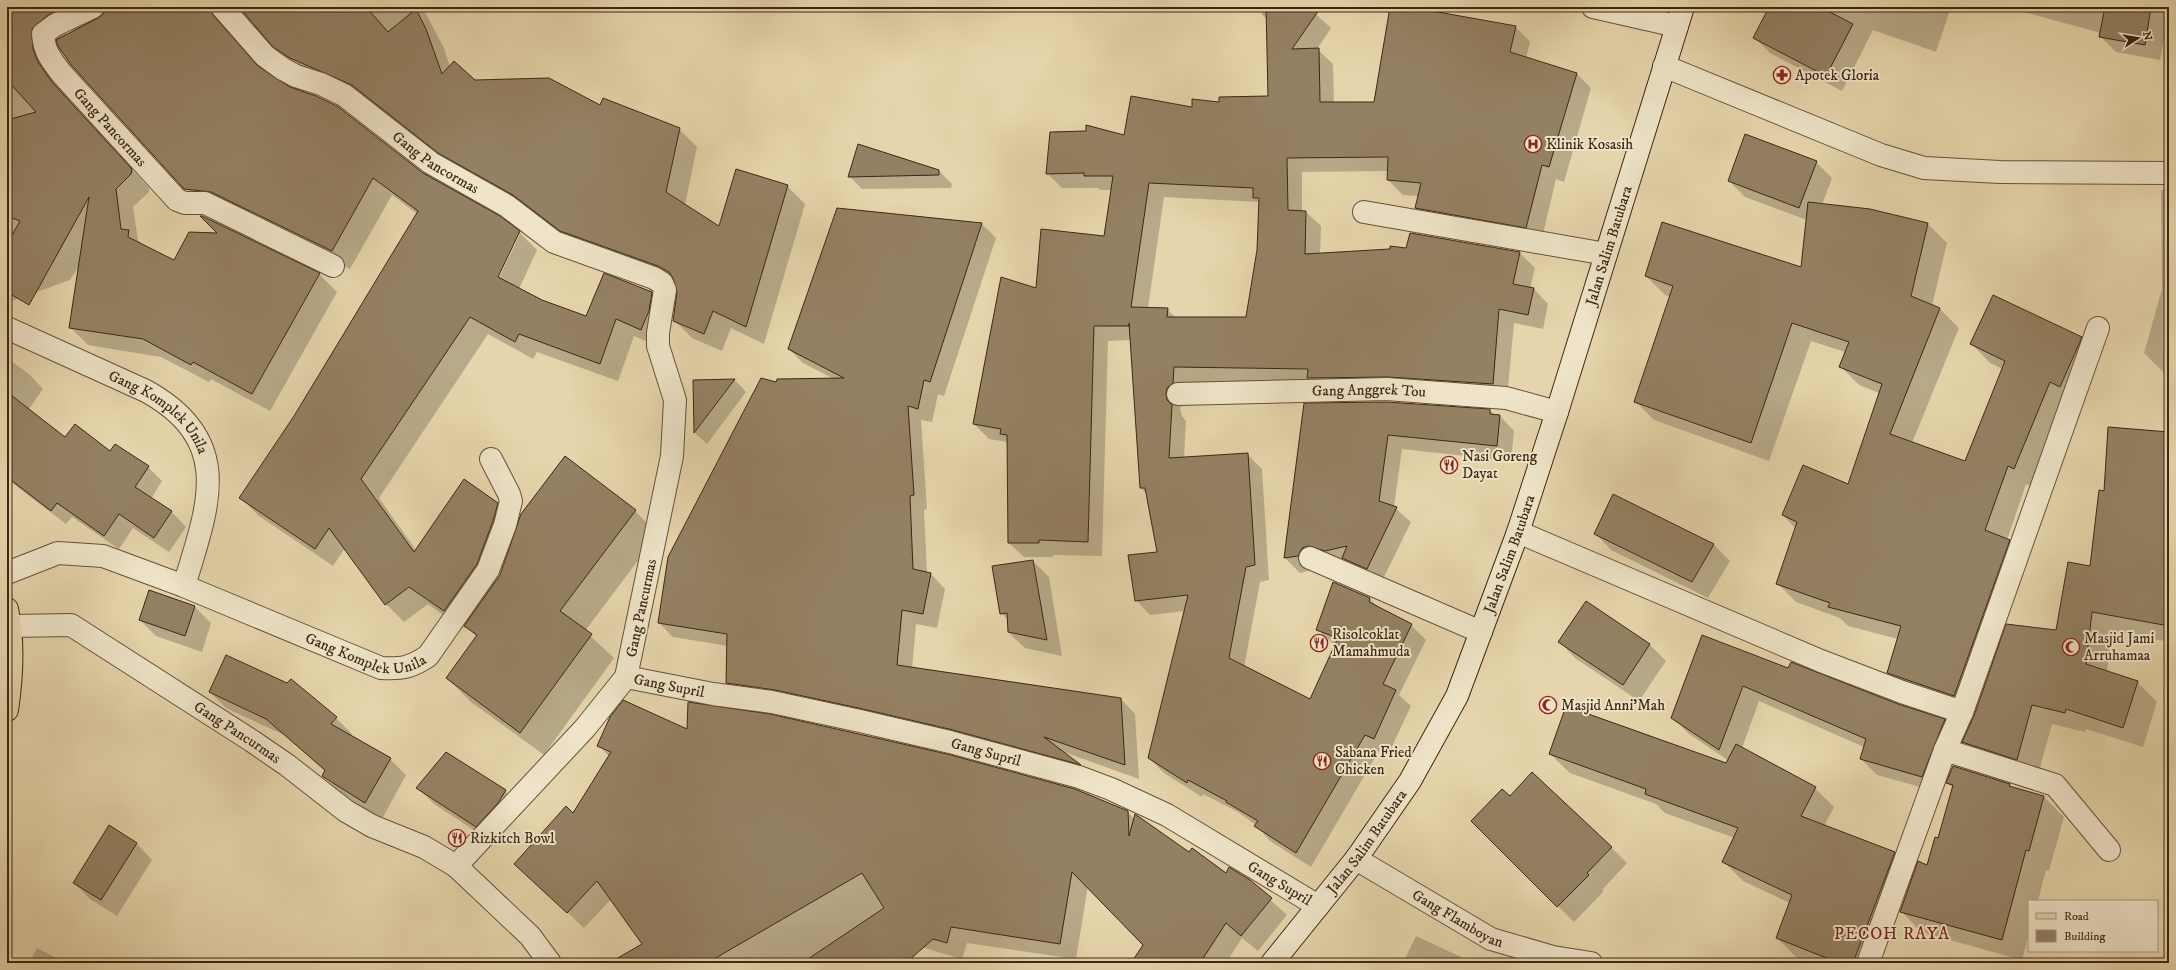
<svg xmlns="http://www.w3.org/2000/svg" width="2176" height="970" viewBox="0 0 2176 970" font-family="'IM FELL DW Pica',serif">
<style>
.shadow{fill:#0003;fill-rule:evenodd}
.building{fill:#948163;stroke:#3c2714;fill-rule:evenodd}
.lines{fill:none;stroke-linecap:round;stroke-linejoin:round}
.street-casing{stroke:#66523a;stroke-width:24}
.secondary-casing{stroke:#3c2714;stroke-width:24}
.primary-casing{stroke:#3c2714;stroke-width:24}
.street{stroke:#efe4c9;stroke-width:22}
.secondary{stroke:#efe4c9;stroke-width:22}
.primary{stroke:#e6d5ac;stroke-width:22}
.labels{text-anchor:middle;stroke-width:4;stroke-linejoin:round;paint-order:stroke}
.poi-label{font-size:15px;fill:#3c2714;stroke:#efe4c9;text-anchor:start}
.street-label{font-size:15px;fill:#3c2714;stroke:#efe4c9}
.quarter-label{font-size:17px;letter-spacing:1px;fill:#7a1f14;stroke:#efe4c9}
</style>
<rect width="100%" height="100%" fill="#e6d5ac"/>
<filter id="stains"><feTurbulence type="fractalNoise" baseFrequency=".005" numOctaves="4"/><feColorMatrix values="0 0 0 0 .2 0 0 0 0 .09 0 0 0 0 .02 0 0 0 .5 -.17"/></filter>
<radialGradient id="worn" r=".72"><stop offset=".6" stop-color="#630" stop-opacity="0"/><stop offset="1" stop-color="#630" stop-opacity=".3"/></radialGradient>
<g class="shadow">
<path d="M 7,7 L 435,7 L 424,10 L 444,48 L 450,67 L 474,81 L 600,106 L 679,129 L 697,147 L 685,205 L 719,228 L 787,186 L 805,204 L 764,344 L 731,328 L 722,351 L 692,338 L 674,320 L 678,292 L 676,283 L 579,249 L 293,64 L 247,15 L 238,12 L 228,22 L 230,34 L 262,70 L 423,174 L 519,232 L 537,250 L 519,289 L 541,301 L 587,318 L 652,292 L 670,310 L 659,347 L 634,336 L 618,381 L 537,352 L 533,359 L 488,334 L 379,498 L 416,550 L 497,504 L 515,522 L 495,583 L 635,511 L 658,534 L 585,631 L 614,658 L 544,755 L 471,702 L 447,678 L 477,637 L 465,625 L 462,628 L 428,604 L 404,622 L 386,604 L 345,548 L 333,566 L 259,516 L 241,498 L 295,417 L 417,214 L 392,195 L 350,269 L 229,209 L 203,207 L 59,46 L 57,39 L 53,42 L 59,87 L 71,102 L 149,188 L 149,192 L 133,207 L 138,240 L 142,245 L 174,261 L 319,274 L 337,292 L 270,411 L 211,379 L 209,382 L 161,357 L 88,345 L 70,327 L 80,264 L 70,280 L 11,301 L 7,299 ZM 73,29 L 73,31 L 64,36 L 68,31 ZM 517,234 L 520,234 L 497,282 L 495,281 Z"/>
<path d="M 1266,7 L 1308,7 L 1331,28 L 1317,49 L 1333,64 L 1334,103 L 1375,103 L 1391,7 L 1405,7 L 1516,27 L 1530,42 L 1526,58 L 1576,73 L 1591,88 L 1564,182 L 1556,179 L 1541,242 L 1431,223 L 1416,208 L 1419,196 L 1403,195 L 1388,180 L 1388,171 L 1302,172 L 1302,211 L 1306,212 L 1321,226 L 1320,254 L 1407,249 L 1411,234 L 1520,253 L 1535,268 L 1530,288 L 1534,289 L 1548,304 L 1543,329 L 1514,323 L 1507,399 L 1313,383 L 1188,382 L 1187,398 L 1182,403 L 1180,409 L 1182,416 L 1186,421 L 1184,458 L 1247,454 L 1262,469 L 1269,580 L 1260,582 L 1244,667 L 1311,701 L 1336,646 L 1317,629 L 1370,599 L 1381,610 L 1411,625 L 1426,640 L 1399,695 L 1411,706 L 1389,753 L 1380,749 L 1311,867 L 1270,841 L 1256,825 L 1238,812 L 1203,794 L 1202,797 L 1164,773 L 1149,758 L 1185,611 L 1150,615 L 1136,600 L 1158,553 L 1147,494 L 1141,488 L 1131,340 L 1108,341 L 1102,556 L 1053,555 L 1053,557 L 1024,557 L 1009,543 L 1008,442 L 989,439 L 974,424 L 1037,289 L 1105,237 L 1112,190 L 1100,190 L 1098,188 L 1062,188 L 1047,173 L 1124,136 L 1193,108 L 1269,97 L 1267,20 L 1261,13 ZM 1164,197 L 1259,202 L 1258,250 L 1247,318 L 1176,318 L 1167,309 L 1148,308 Z"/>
<polygon points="1770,7 1951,7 1936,52 1873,30 1842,91 1770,53 1754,37"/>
<polygon points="2016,7 2169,7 2169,33 2165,32 2160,60 2116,52 2100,36 2101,33 2020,11"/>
<polygon points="1816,162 1832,178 1822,205 1928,224 1947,243 1932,306 1940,309 1959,328 1912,443 1966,462 2003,369 1990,363 1972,344 2081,338 2100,356 2079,405 2033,487 2026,484 2007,540 2028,560 1973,714 1907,691 1888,673 1898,639 1848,626 1840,618 1796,602 1777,583 1796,529 1783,515 1848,485 1879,393 1859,385 1840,366 1845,352 1811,341 1769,461 1654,420 1635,401 1671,297 1665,295 1646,276 1802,268 1807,220 1745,197 1729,181"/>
<polygon points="939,171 952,184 951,188 862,189 849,176"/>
<polygon points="2161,190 2169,190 2169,374 2164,373 2144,353 2162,289"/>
<polygon points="982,224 996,238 944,396 938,394 932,422 921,420 927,509 924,510 927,573 931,574 945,589 937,628 916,624 912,669 1121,699 1135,714 1139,779 1064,752 1093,778 742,697 727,683 728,646 673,637 659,623 777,384 834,379 803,363 789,349"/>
<polygon points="7,358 29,374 43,389 28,410 65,439 148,467 162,481 151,499 172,512 186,527 169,552 133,528 119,549 72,517 66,524 7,479"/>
<polygon points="735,380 746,392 707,444 695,433 694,381"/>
<polygon points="1305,404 1490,410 1495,415 1500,416 1514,431 1511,461 1402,449 1394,507 1411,522 1381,583 1313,570 1300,573 1285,558"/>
<polygon points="2169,433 2169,642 2112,631 2107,672 2137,682 2157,702 2143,747 2086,729 2085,732 2052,724 2037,779 1983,762 1963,742 2057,632 2091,568 2105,492"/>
<polygon points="1613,496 1714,545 1730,561 1708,598 1611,550 1595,533"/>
<polygon points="1033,561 1049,577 1062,656 1025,648 1008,632 1008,620 1001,613"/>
<polygon points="1586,602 1650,645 1666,661 1639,701 1575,658 1559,641"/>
<polygon points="195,607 211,623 202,652 156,636 140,620"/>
<polygon points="1703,636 1788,669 1944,720 1961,737 1938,792 1877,775 1861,759 1864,747 1759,701 1742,748 1815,788 1834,807 1824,826 1894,853 1915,874 1928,866 1939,839 1953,788 1947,783 1953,767 2010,785 2013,788 2044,797 2064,817 2049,871 2046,870 2038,901 2029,901 2029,933 2022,960 1921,932 1901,911 1912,881 1910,880 1879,963 1811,963 1796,957 1777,938 1790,903 1743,881 1724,862 1735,838 1665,813 1656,804 1570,773 1550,754 1727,765 1729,761 1689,734 1673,718"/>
<polygon points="210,692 336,718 352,734 350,736 390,759 406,775 382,819 340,793 323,776 326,772 284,735 226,708"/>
<polygon points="688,730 1127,811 1134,819 1226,875 1250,881 1287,915 1258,951 1242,938 1226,963 1133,963 1145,945 1088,886 1076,959 967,943 962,959 891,938 910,963 646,963 643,944 611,899 584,928 531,879 609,756 599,746"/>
<polygon points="446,753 505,791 522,807 492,842 434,804 418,788"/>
<polygon points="1510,798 1611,847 1627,863 1602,890 1604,891 1574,922 1472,821"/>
<polygon points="136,843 152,860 117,916 90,899 74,883"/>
<polygon points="1416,936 1461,957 1467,963 1403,963"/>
<polygon points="37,948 66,963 29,963"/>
<polygon points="2169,953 2169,963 2164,963"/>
</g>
<g class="building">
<polygon points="7,7 64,7 48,15 32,29 33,49 38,62 52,82 132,169 131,174 116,189 121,229 129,230 128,237 174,260 189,232 217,233 200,216 202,216 320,273 252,394 193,362 191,365 143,339 69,328 89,197 29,305 7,292 7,244 20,221 7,216 7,120 36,112 7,80"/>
<polygon points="105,7 210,7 213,15 258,66 290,87 316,96 337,106 423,173 500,216 520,231 498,277 542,300 586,316 604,273 652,292 649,311 641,330 616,319 600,364 519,334 515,342 470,317 361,479 414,552 464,479 498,503 493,521 477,564 444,611 409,587 385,605 329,528 315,549 239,498 294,416 418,211 373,178 332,251 211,192 184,189 72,66 58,46 56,40 98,18 103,14"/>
<polygon points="239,7 366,7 388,32 416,9 426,29 442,74 454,61 475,80 549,78 600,105 603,98 680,128 666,192 719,226 736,169 788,185 746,327 713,311 704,334 673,321 677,292 673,278 669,272 658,266 560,231 513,195 438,153 352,85 290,58 273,47"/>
<path d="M 1266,7 L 1321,7 L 1292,49 L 1319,48 L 1320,102 L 1374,102 L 1390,7 L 1410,7 L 1516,26 L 1510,52 L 1577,73 L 1549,167 L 1542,165 L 1526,228 L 1415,208 L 1421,183 L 1387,180 L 1388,157 L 1287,158 L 1288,210 L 1306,211 L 1305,254 L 1390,249 L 1390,246 L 1406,248 L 1410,233 L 1520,252 L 1513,284 L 1534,288 L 1528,315 L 1499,309 L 1493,384 L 1388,377 L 1307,378 L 1308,369 L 1174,367 L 1173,383 L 1167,388 L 1166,394 L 1167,400 L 1172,405 L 1169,458 L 1248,453 L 1255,565 L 1246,567 L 1229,658 L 1310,699 L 1338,638 L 1316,630 L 1333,582 L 1370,598 L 1369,602 L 1412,624 L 1383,684 L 1396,690 L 1374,739 L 1365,735 L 1296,853 L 1254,826 L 1258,821 L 1226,802 L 1227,801 L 1188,780 L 1187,783 L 1148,758 L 1188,595 L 1135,601 L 1128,555 L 1157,552 L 1145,488 L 1140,488 L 1129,323 L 1129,326 L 1094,326 L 1088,542 L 1039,540 L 1039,543 L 1008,543 L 1007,435 L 1000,434 L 1001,429 L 973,424 L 1001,277 L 1036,288 L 1041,229 L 1104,236 L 1113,176 L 1084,176 L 1084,173 L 1046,174 L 1050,132 L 1086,131 L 1086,125 L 1124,135 L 1131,96 L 1192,107 L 1192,99 L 1219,102 L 1219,97 L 1268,96 ZM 1149,183 L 1253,188 L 1253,198 L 1259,198 L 1257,250 L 1246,317 L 1167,317 L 1168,308 L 1131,307 Z"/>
<polygon points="1769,7 1820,7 1853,24 1826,76 1753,38"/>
<polygon points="2105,7 2151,7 2145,45 2099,37"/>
<polygon points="1745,134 1817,161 1799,208 1728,181"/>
<polygon points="858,144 939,170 939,175 848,177"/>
<polygon points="1808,202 1870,209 1928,223 1911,296 1940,308 1890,434 1965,461 2005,361 1970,344 1993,295 2082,337 2060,387 2050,382 2014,469 2008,466 1985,530 2010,540 1954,696 1887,673 1901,626 1828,607 1830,603 1776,584 1797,522 1782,515 1803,465 1848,484 1882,384 1839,367 1849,342 1792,323 1751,443 1634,402 1673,286 1645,276 1662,222 1801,267"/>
<polygon points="837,208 982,223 930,382 924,380 918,409 908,406 914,495 910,496 913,569 931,573 923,614 902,610 897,665 1121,698 1125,765 1044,737 1081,765 953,730 863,709 775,690 726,683 727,634 658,623 668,557 761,378 776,382 777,379 844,378 788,349"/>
<polygon points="735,379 694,433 693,380"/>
<polygon points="7,392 65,437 75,424 110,451 115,444 149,466 135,487 172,511 154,538 119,514 104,536 57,503 51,511 7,477"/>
<polygon points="1387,402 1490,409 1490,414 1500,415 1497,446 1388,435 1379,501 1397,507 1367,569 1342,558 1347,546 1325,551 1308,546 1302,548 1298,556 1284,558 1304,403"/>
<polygon points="2108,427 2169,432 2169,626 2092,612 2086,664 2138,681 2123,728 2066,709 2065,713 2032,705 2017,760 1962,742 1974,716 2006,624 2056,630 2068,562 2090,566 2099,490 2104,491"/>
<polygon points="565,456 636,510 560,611 592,634 520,733 446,678 477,635 464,626 500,575 521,514"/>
<polygon points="1613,494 1714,544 1692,582 1594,534"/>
<polygon points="1033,560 1047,640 1008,632 1007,613 1000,614 992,566"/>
<polygon points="149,590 195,606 185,636 139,620"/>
<polygon points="1586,601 1650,644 1623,685 1558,642"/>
<polygon points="1702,635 1788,668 1791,662 1898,704 1945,719 1922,777 1860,759 1866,739 1743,686 1719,750 1671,718"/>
<polygon points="226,655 287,683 291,679 337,717 331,724 391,758 365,803 322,776 325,770 266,719 209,692"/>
<polygon points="623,700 687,729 688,702 770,714 947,754 1075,789 1128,811 1129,836 1135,814 1189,852 1192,848 1226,873 1229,867 1250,880 1272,898 1241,936 1226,923 1200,963 1131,963 1143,945 1072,872 1060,944 951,927 947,943 933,939 906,963 802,963 884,908 862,873 707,963 609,963 642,944 597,881 567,913 514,864 566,806 573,813 611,752 597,746 610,717"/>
<polygon points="1566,706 1726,763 1736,744 1816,787 1801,816 1895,852 1853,963 1839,963 1776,938 1792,895 1722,862 1738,828 1645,794 1646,789 1549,754"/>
<polygon points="446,752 506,790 498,803 476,827 416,788"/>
<polygon points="1953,766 2010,784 2009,786 2044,796 2029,851 2026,850 2002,940 1900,912 1918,861 1927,865 1935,837 1938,838 1953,785 1946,783"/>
<polygon points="1532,772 1612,847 1587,873 1589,875 1557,907 1471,821 1502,789 1510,796"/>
<polygon points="109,825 137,843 101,900 73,883"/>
</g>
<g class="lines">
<defs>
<g id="street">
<path id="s1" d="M 93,7 L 55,25 L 43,34 C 44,52 52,61 62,74 L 177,200 L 185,203 L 205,203 L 333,266"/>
<path id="s2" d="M 222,7 L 265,56 L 283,69 L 296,76 L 321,84 L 344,95 L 431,163 L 507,206 L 554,242 L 654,278 L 662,283 L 665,290 L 658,333 L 658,346 L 675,400 L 672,456 L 626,677 L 585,728 L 456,866"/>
<polyline points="1593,7 1677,26"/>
<polyline points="1664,66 1881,155 1924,168 2000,172 2169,173"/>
<polyline points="1364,212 1606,254"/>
<path id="s3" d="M 7,328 L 146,391 C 236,441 208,506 184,586"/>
<path id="s4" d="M 1178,394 L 1387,389 L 1506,398 L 1557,412"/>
<polyline points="1518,532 1821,661 1902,692 1962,712"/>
<polyline points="1310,558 1481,632"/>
<path id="s5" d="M 7,573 L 58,553 L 103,556 L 184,586 L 381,668 C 402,669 410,668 428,656 L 488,570 L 505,525 L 511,501 L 509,494 L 491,459"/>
<path id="s6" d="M 11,626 L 71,625 L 252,741 L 287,765 L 346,811 L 372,826 L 424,847 L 456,866 L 530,936 L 550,963"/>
<path id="s7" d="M 626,677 L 713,694 L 772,702 L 860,721 L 950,742 L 1079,777 L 1111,789 L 1167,815 L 1318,906"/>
<polyline points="1945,750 2055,785 2109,850"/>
<path id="s8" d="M 1356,859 L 1491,939 L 1553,957 L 1591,963"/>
<polyline points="1868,963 1945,750 1962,712 2098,328"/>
</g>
<g id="secondary">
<path id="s9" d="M 1272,963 L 1356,859 L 1410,781 L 1457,696 L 1518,532 L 1557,412 L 1683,7"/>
</g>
<path id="primary" d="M 7,609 C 14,642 12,677 7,710"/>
</defs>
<use href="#street" class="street-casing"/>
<use href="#secondary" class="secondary-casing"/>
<use href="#primary" class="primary-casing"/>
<use href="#street" class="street"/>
<use href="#secondary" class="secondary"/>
<use href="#primary" class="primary"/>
</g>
<defs>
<symbol id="pharmacy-ring" viewBox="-11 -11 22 22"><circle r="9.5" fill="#efe4c9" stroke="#8f2418" stroke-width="1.5"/><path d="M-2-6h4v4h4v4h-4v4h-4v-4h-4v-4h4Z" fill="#8f2418"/></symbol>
<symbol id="hospital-ring" viewBox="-11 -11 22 22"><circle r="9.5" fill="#efe4c9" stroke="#8f2418" stroke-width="1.5"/><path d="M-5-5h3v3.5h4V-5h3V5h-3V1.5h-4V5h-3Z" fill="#8f2418"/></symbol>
<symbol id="restaurant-ring" viewBox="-11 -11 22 22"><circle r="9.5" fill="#efe4c9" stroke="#8f2418" stroke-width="1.5"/><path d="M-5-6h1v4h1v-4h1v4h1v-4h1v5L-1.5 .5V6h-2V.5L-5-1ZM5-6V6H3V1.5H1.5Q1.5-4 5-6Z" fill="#8f2418"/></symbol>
<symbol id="mosque-ring" viewBox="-11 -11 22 22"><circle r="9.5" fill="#efe4c9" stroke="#8f2418" stroke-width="1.5"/><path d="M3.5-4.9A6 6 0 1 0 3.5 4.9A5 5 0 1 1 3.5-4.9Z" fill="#8f2418"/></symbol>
</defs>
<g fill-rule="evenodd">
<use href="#pharmacy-ring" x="1772" y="65" width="20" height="20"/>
<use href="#hospital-ring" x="1523" y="134" width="20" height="20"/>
<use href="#restaurant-ring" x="1439" y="455" width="20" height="20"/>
<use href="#restaurant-ring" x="1309" y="633" width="20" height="20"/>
<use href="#mosque-ring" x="2061" y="637" width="20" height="20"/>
<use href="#mosque-ring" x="1538" y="695" width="20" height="20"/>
<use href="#restaurant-ring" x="1312" y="751" width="20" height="20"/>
<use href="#restaurant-ring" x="447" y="828" width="20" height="20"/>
</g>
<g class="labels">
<g class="poi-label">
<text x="1795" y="80">Apotek Gloria</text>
<text x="1546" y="149">Klinik Kosasih</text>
<text x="1462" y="461">Nasi Goreng<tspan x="1462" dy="17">Dayat</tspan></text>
<text x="1332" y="639">Risolcoklat<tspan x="1332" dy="17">Mamahmuda</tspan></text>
<text x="2084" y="643">Masjid Jami<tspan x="2084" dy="17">Arruhamaa</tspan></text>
<text x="1561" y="710">Masjid Anni'Mah</text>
<text x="1335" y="757">Sabana Fried<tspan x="1335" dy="17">Chicken</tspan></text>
<text x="470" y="843">Rizkitch Bowl</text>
</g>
<g class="street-label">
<text dy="5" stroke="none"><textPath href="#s1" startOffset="174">Gang Pancormas</textPath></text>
<text dy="5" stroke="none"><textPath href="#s2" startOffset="268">Gang Pancormas</textPath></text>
<text dy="5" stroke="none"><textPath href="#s9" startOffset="801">Jalan Salim Batubara</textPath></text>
<text dy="5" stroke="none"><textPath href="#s4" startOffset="191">Gang Anggrek Tou</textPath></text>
<text dy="5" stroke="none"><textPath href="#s3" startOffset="176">Gang Komplek Unila</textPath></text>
<text dy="5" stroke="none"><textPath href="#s9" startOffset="477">Jalan Salim Batubara</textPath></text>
<text transform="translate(641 608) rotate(-78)" y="5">Gang Pancurmas</text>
<text dy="5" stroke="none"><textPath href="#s5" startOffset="382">Gang Komplek Unila</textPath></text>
<text dy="5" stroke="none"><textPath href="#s7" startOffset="44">Gang Supril</textPath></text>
<text dy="5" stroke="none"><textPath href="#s6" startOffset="258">Gang Pancurmas</textPath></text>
<text dy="5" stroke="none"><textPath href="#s7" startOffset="368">Gang Supril</textPath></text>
<text dy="5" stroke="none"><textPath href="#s9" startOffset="154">Jalan Salim Batubara</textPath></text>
<text dy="5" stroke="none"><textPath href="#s7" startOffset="692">Gang Supril</textPath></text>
<text dy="5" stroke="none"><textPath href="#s8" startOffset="118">Gang Flamboyan</textPath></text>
</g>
<g class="quarter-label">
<text x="1892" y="939">PECOH RAYA</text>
</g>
</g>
<rect width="2176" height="970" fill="none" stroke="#e6d5ac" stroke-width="24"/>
<rect x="8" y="8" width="2160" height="954" fill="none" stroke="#3c2714" stroke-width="2"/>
<rect x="12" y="12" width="2152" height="946" fill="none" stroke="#3c2714"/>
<rect x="2028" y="900" width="130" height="52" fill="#efe4c9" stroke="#a79881"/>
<rect x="2036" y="913" width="20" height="6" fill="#e6d5ac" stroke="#a79881"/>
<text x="2064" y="920" font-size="12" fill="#3c2714">Road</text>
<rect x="2036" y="930" width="20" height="12" fill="#948163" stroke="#a79881"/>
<text x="2064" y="940" font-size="12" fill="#3c2714">Building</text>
<g transform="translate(2138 38) rotate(78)" stroke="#efe4c9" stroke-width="3" paint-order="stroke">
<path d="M0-3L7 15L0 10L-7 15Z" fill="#3c2714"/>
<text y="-6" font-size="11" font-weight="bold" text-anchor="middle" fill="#3c2714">N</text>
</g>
<rect width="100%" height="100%" filter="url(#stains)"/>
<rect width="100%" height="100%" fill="url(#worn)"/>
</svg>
